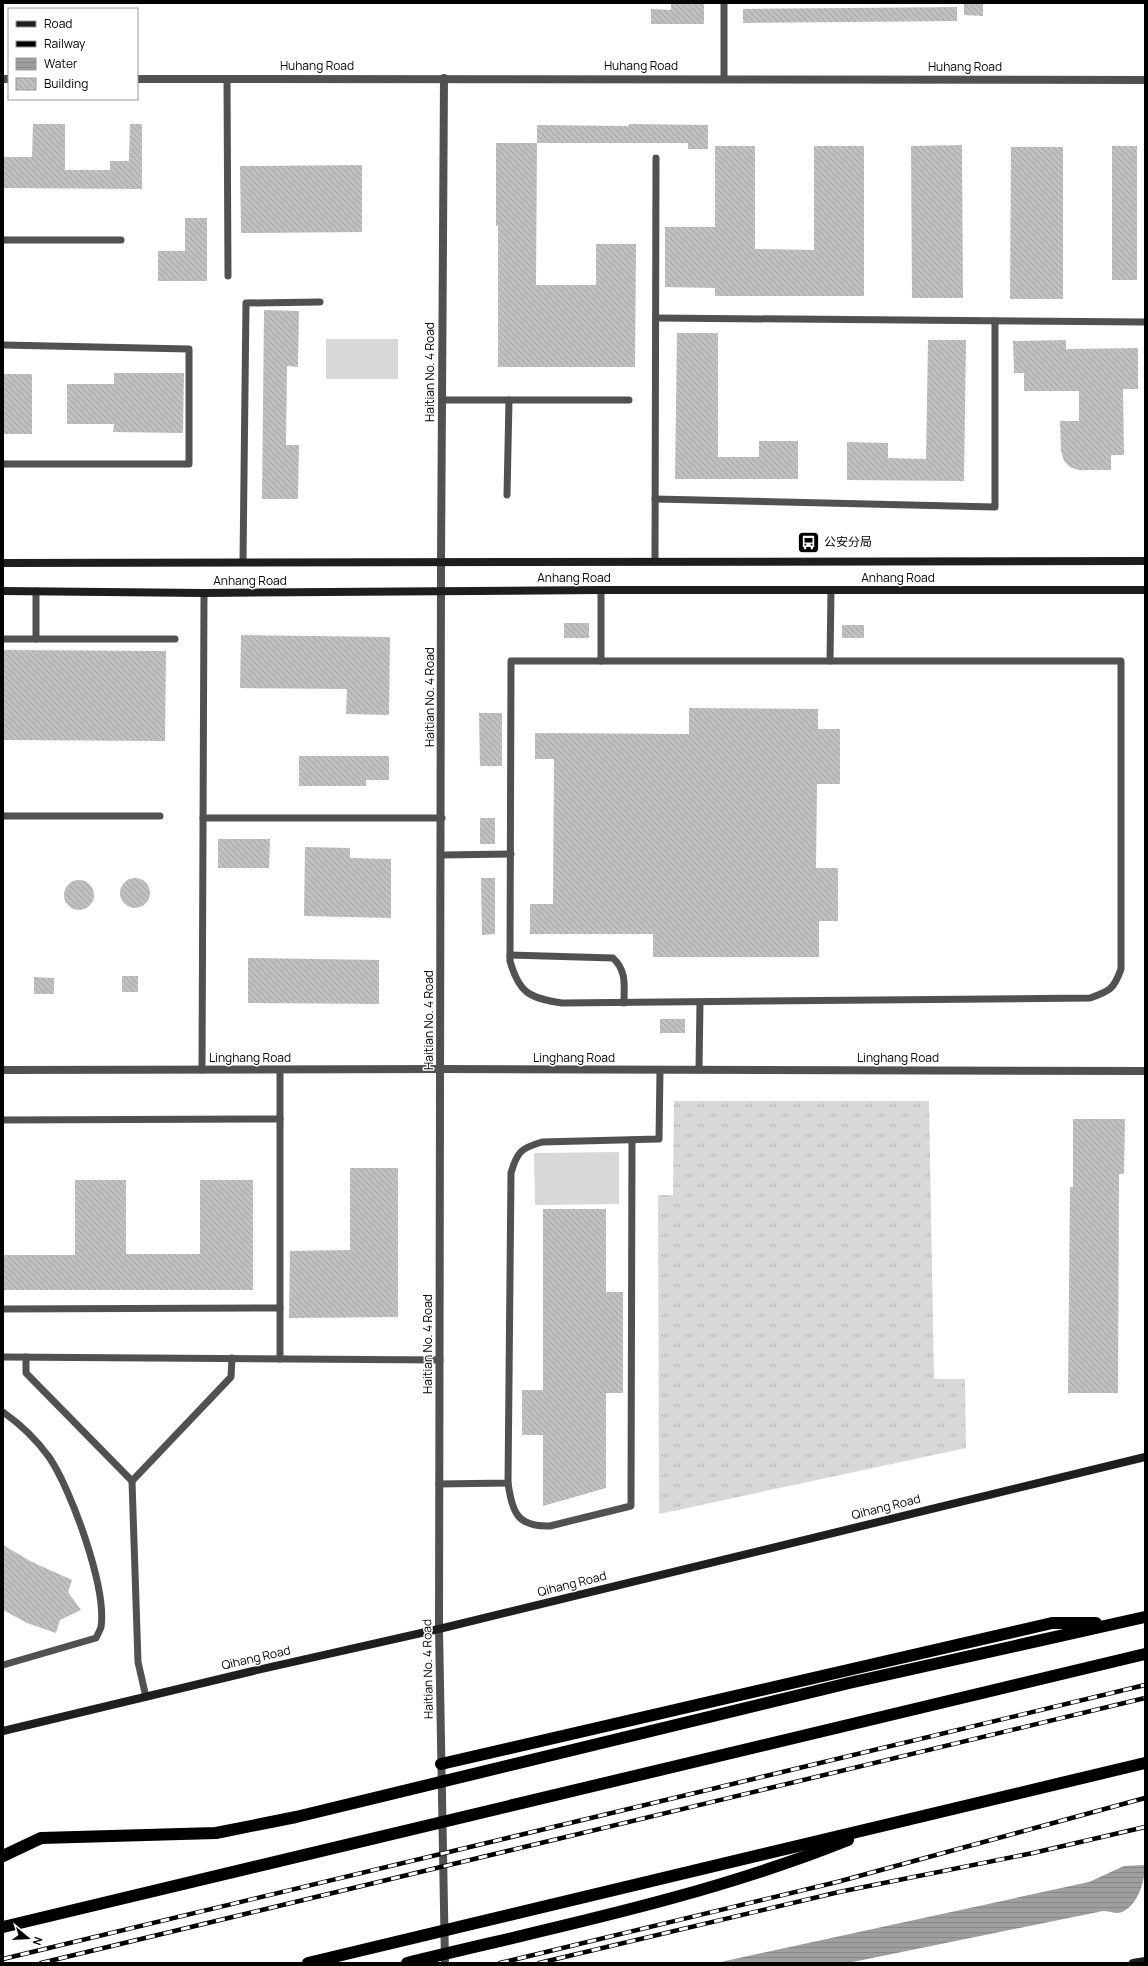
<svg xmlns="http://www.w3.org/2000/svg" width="1148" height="1966" viewBox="0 0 1148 1966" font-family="Manrope,'Noto Sans SC',sans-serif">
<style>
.grass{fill:url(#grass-tufts)}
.garden{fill:#d8d8d8}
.water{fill:url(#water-rules)}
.building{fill:url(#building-back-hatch)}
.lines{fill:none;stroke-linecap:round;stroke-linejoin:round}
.lane{stroke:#515151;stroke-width:7}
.street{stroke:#515151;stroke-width:8}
.secondary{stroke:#1e1e1e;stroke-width:8}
.highway{stroke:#000;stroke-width:12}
.rail-casing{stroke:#000;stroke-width:4.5}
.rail{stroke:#fff;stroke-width:3;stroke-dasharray:9;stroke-linecap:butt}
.labels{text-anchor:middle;stroke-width:3;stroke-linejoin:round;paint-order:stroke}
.street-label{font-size:12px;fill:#000;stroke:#fff}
.poi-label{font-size:12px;fill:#000;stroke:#fff;text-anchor:start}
</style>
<defs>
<pattern id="grass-tufts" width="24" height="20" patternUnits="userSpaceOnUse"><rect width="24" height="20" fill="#d8d8d8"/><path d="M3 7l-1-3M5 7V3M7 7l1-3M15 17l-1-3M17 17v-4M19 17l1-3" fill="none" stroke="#b8b8b8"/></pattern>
<pattern id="water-rules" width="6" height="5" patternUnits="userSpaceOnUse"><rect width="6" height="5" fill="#9f9f9f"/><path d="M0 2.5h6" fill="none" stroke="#878787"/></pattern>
<pattern id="building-back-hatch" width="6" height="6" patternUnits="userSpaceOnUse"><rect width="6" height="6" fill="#c0c0c0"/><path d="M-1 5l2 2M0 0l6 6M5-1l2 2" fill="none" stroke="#a3a3a3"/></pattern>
</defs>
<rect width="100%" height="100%" fill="#fff"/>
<polygon class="grass" points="674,1101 929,1101 934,1379 965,1379 966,1448 659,1514 658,1195 673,1195"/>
<g class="garden">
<rect x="326" y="339" width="72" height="40"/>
<polygon points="619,1152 619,1204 535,1205 534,1153"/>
</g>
<path class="water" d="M 1145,1865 C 1145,1881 1138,1905 1122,1912 C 1117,1914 1108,1911 1103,1911 L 848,1963 L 716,1963 L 1089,1882 L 1124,1866 Z"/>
<g class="building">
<polygon points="671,3 704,3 704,24 651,24 651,9 671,10"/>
<polygon points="964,3 983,3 983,16 964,15"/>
<polygon points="957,7 957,21 743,23 743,9"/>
<polygon points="33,124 65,124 65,170 110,170 110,161 129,161 130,124 142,124 142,189 3,188 3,157 32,157"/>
<polygon points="629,124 708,125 708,149 688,149 688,143 537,143 537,125 629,126"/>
<polygon points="496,143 537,143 536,285 596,285 596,244 636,244 635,367 498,367 498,226 496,226"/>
<polygon points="962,145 963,298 912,298 911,146"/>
<polygon points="715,146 755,146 755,249 814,250 814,146 864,146 864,296 715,296 715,288 665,287 665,227 715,227"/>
<rect x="1112" y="146" width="25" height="134"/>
<polygon points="1011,147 1063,147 1063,299 1010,299"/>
<polygon points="362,165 362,232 241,233 240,166"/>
<polygon points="185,218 207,218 207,281 158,281 158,251 185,251"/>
<polygon points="264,310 299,311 298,367 287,366 286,445 299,445 298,499 262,499"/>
<polygon points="677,333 718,333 718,457 759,457 759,441 798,441 798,479 675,479"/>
<polygon points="928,340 966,340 964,481 847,480 847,442 888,443 888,458 926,459"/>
<polygon points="1066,340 1066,349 1138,348 1138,389 1123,389 1124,455 1111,455 1111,470 1078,470 1070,467 1064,461 1061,451 1060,421 1079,421 1079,391 1024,391 1024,373 1014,373 1013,341"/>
<polygon points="114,373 184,373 183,433 113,432 114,424 67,424 67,384 114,384"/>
<rect x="3" y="374" width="29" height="60"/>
<rect x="564" y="623" width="25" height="15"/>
<rect x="842" y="625" width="22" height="13"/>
<polygon points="241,635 390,637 389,715 346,714 347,689 240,688"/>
<polygon points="3,650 166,651 165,741 3,740"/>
<polygon points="689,708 818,709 818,729 840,729 840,784 817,784 816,868 838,868 838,921 819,921 819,957 653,957 653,934 530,934 530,904 553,904 554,759 535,759 535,733 689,734"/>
<polygon points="479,713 502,713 502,766 480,766"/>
<polygon points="299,756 389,756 389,780 366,780 366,786 299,786"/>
<rect x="480" y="818" width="15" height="26"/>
<polygon points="218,839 270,839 269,868 218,868"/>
<polygon points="305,847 350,848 350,858 391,859 391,918 304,916"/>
<circle cx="135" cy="893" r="15"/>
<polygon points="481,878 495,878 495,934 482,935"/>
<circle cx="79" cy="895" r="15"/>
<polygon points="248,958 379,960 379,1004 248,1003"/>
<rect x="122" y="976" width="16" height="16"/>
<polygon points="34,977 54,978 54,994 34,994"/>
<rect x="660" y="1019" width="25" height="14"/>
<polygon points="1073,1119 1125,1119 1124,1174 1119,1174 1118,1393 1068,1393 1070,1187 1073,1187"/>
<polygon points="350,1168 398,1168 398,1317 289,1318 290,1251 350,1250"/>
<polygon points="75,1180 126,1180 126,1254 200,1254 200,1180 253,1180 253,1290 3,1290 3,1255 75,1255"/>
<polygon points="543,1209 606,1209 606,1292 623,1292 623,1393 606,1393 606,1488 543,1506 543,1435 522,1435 522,1390 543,1390"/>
<polygon points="3,1545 32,1562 72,1580 68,1592 81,1610 60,1620 56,1633 27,1623 3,1610"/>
</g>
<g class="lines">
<g class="lane">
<polyline points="227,79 228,276"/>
<polyline points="724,79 724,3"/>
<polyline points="3,240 121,240"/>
<polyline points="656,318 1145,322"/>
<polyline points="3,345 189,349 189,464 3,464"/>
<polyline points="442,400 629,400"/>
<polyline points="507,495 509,400"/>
<polyline points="655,499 995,507 995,321"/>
<polyline points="243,562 246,303 320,302"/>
<polyline points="655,562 656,158"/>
<polyline points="36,591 36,639"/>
<polyline points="3,639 175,639"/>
<path d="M 511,661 L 1121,661 L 1121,969 C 1114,989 1110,991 1090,998 L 562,1003 C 529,998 519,993 510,961 Z"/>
<polyline points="601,661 601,590"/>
<polyline points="830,661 831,590"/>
<polyline points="3,816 160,816"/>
<polyline points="203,818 442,818"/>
<polyline points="442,855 511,854"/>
<path d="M 510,955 L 613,958 C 627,971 624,986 624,1003"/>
<polyline points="202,1070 204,593"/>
<polyline points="699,1070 700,1002"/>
<polyline points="3,1120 280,1119"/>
<polyline points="3,1309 280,1308"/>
<polyline points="3,1357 440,1360"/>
<polyline points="26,1357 26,1373 132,1481 231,1377 232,1358"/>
<polyline points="280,1359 280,1070"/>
<path d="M 3,1412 C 20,1424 36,1439 49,1457 C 71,1489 107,1588 101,1627 C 100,1630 98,1634 96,1638 L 3,1665"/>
<polyline points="132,1481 138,1662 146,1697"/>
<path d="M 508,1483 C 512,1512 517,1527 550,1526 L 631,1506 L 632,1140"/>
<path d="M 439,1484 L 508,1483 L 511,1173 C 517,1152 521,1148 542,1142 L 659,1139 L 660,1070"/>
</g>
<g class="street">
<polyline points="444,78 441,562 439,1629 445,1963"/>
<polyline points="3,79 9,79"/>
<polyline points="137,79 1145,80"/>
<polyline points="3,1070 441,1069 1145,1071"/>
</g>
<g class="secondary">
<polyline points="3,563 1145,561"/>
<polyline points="3,591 204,593 601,590 1145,590"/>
<polyline points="3,1731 253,1671 439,1629 1145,1457"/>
<polyline points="1133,1963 1145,1961"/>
</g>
<g class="highway">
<polyline points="441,1764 1052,1623 1096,1623"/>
<polyline points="3,1856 41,1838 216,1833 296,1817 849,1683 1145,1617"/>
<polyline points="3,1927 1145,1654"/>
<polyline points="308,1963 1145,1763"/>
<path d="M 407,1963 C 555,1927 706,1897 848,1840"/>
</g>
<defs>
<g id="rail">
<polyline points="3,1959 1145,1685"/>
<polyline points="41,1963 1145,1698"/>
<polyline points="500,1963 837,1882 1145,1798"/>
<polyline points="539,1963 839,1892 1033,1853 1145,1827"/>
</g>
</defs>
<use href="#rail" class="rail-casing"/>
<use href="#rail" class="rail"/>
</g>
<defs>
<symbol id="bus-square" viewBox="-11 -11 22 22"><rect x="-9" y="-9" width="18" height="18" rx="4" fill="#000" stroke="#fff"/><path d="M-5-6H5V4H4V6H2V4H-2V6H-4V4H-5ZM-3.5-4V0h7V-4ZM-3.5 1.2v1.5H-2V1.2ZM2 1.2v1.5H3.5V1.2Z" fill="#fff"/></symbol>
</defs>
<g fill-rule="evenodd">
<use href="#bus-square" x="796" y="530" width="25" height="25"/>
</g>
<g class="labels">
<g class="street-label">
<text x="317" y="70">Huhang Road</text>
<text x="641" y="70">Huhang Road</text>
<text x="965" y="71">Huhang Road</text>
<text transform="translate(430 372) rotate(-90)" y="4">Haitian No. 4 Road</text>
<text x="574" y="582">Anhang Road</text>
<text x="898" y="582">Anhang Road</text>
<text x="250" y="585">Anhang Road</text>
<text transform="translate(430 697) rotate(-90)" y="4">Haitian No. 4 Road</text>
<text transform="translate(429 1020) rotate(-90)" y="4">Haitian No. 4 Road</text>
<text x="250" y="1062">Linghang Road</text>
<text x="574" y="1062">Linghang Road</text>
<text x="898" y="1062">Linghang Road</text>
<text transform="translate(428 1344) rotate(-90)" y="4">Haitian No. 4 Road</text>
<text transform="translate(886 1507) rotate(-14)" y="4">Qihang Road</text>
<text transform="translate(572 1584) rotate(-14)" y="4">Qihang Road</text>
<text transform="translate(256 1658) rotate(-13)" y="4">Qihang Road</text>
<text transform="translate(428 1669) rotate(-91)" y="4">Haitian No. 4 Road</text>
</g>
<g class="poi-label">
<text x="824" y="546">公安分局</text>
</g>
</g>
<rect width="1148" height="1966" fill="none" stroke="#000000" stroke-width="8"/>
<rect x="8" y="8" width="130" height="92" fill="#ffffff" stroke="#999999"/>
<rect x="16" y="21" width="20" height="6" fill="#1e1e1e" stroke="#999999"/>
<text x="44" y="28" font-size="12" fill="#000000">Road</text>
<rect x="16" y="41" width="20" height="6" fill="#000000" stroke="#999999"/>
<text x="44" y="48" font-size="12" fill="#000000">Railway</text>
<rect x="16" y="58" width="20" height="12" fill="url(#water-rules)" stroke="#999999"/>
<text x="44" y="68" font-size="12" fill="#000000">Water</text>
<rect x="16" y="78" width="20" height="12" fill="url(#building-back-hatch)" stroke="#999999"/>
<text x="44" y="88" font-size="12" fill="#000000">Building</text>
<g transform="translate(28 1938) rotate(108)" stroke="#ffffff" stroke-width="3" paint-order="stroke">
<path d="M0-3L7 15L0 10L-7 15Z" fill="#000000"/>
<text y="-6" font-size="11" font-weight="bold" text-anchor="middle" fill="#000000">N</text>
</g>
</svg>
